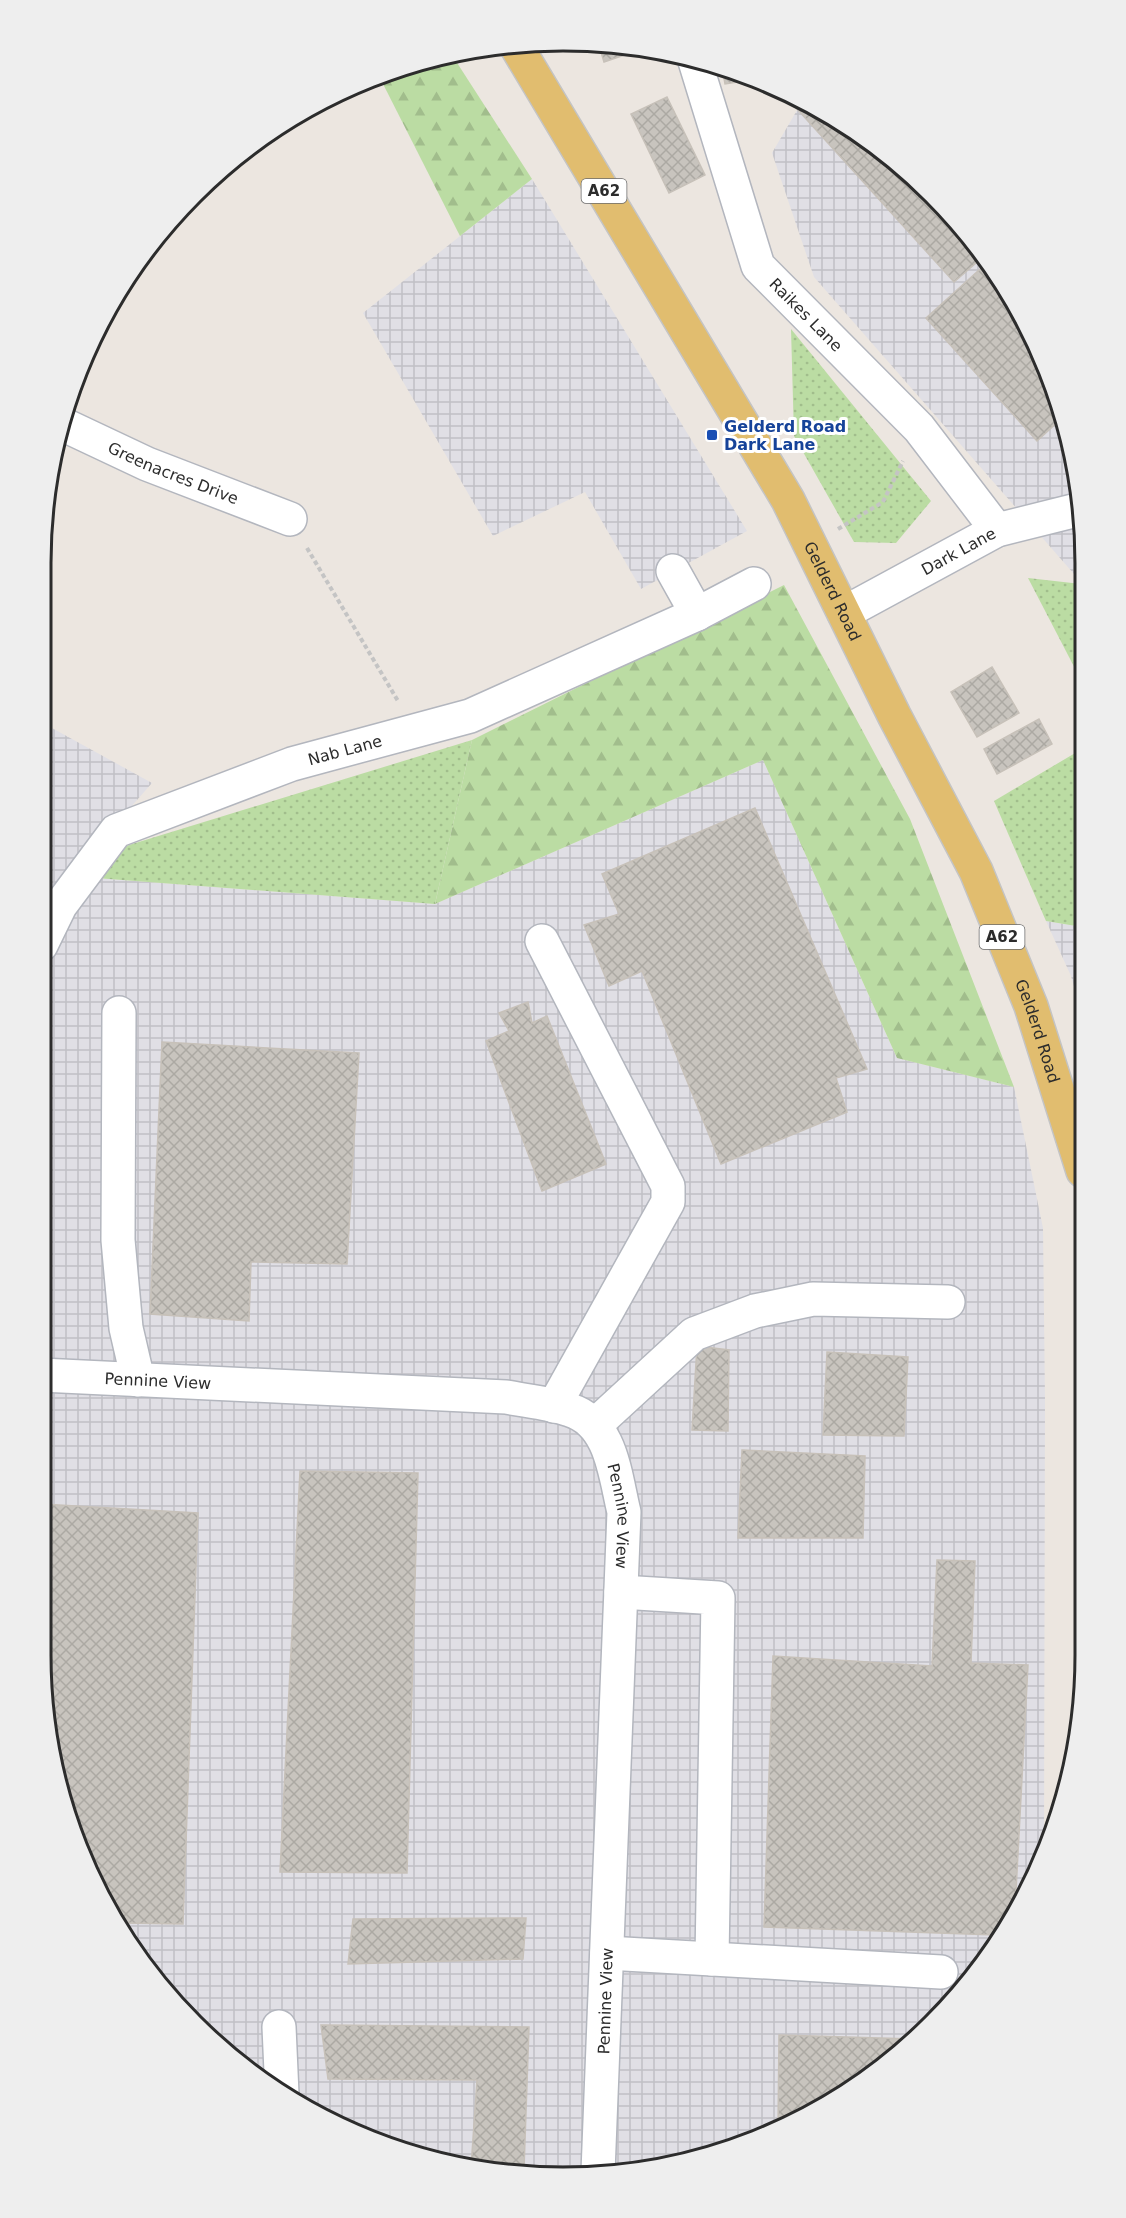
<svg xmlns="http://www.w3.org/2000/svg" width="1126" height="2218" viewBox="0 0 1126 2218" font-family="'DejaVu Sans',sans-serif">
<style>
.industrial{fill:url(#industrial-grid)}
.grass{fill:url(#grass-dots)}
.forest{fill:url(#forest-firs)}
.building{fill:url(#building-cross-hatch);stroke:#c7c1b9;stroke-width:1.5}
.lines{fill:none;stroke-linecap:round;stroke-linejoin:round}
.minor-casing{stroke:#b3b6be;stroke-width:36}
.major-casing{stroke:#c4c4c4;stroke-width:36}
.path{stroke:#c4c4c4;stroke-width:4;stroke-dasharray:4.5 3;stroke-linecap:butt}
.minor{stroke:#fff;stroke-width:33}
.major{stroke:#e1bd6f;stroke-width:33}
.transit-dot{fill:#1a4fb4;stroke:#fff;stroke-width:2}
.labels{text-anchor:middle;stroke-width:6;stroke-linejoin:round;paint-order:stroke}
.shield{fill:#fff;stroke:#6b6b6b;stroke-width:1.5}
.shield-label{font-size:15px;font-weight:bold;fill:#2c2c2c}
.street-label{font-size:16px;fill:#2c2c2c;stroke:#fff}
.transit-label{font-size:16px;font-weight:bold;fill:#164399;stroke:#fff;text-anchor:start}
.rim{fill:none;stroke:#2c2c2c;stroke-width:3}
</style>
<defs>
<pattern id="industrial-grid" width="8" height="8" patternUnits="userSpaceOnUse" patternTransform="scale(1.5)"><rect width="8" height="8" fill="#e0dfe5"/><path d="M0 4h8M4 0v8" fill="none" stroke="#c0c0c5"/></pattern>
<pattern id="grass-dots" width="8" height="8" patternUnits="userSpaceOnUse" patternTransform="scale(1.5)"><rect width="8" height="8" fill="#bbdca3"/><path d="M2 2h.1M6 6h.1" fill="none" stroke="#a1bd8c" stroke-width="1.8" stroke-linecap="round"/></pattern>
<pattern id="forest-firs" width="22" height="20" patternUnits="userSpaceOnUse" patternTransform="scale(1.5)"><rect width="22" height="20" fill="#bbdca3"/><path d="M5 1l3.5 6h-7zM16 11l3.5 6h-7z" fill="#a1bd8c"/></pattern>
<pattern id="building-cross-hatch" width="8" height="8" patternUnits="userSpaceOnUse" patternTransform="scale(1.5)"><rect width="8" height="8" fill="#c8c4be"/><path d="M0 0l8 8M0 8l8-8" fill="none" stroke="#aca9a3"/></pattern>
</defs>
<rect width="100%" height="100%" fill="#ece6e0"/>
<g class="industrial">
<polygon points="803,100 907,170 978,245 1046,363 1081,494 1081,582 814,277 772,153"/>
<polygon points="532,179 747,531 641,589 585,492 493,536 363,313"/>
<polygon points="41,722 152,783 70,876 435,904 763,760 897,1058 1014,1087 1043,1228 1045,1400 1044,1854 1032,1886 933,2024 794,2123 631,2173 461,2167 363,2138 273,2090 149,1973 68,1823 41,1655"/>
<polygon points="1046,921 1082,927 1082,1014 1071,976"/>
</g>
<g class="grass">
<polygon points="791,329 931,501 896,543 854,542 794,436"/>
<polygon points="1028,578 1081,584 1082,682"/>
<polygon points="472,740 435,904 70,876 129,845"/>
<polygon points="1082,749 1082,927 1046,921 994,801"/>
</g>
<g class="forest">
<polygon points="452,55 532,179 460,236 379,76 395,68"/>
<polygon points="784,585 910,819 1014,1087 897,1058 763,760 435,904 472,740"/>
</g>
<g class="building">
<polygon points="598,42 642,49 604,62"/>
<polygon points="722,67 750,78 750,80 725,84"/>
<polygon points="778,88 794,94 907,170 978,245 984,256 954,282"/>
<polygon points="667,97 705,175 669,193 631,114"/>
<polygon points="988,262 1046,363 1061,419 1037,441 926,318"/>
<polygon points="992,667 1019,713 977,737 951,692"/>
<polygon points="1039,719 1052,744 997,774 984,749"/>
<polygon points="755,808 867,1069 836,1078 847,1112 721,1164 642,971 609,986 584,925 619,914 602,874"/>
<polygon points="528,1002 532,1023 547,1016 606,1164 542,1191 486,1041 509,1031 499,1013"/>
<polygon points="162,1042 359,1053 347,1264 251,1262 249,1321 150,1314"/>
<polygon points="697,1346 729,1350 728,1431 692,1430"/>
<polygon points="827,1352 908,1357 904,1436 823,1435"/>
<polygon points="742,1450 865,1456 863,1538 738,1538"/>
<polygon points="300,1471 418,1473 407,1873 280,1872"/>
<polygon points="41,1504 198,1513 183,1924 122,1923 68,1823 40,1655"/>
<polygon points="937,1560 975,1561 971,1663 1028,1665 1015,1910 996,1935 764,1927 773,1656 932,1666"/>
<polygon points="526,1918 523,1959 348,1964 353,1919"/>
<polygon points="321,2025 529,2027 524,2169 471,2168 477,2080 328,2079"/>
<polygon points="779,2035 912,2039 794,2123 778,2128"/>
</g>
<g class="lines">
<defs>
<g id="minor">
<path id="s1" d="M 694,58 L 758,266 L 919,428 L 997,530"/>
<path id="s2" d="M 60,423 L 147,464 L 290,519"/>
<polyline points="673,571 697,614"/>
<path id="s3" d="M 844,613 L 997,530 L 1081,509"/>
<polyline points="542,941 668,1186 668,1202 554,1406"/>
<path id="s4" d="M 41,945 L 60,906 L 116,831 L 292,764 L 470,716 L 697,614 L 754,584"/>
<polyline points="119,1013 118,1240 126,1328 138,1380"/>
<path id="s5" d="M 41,1375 L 506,1397 C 527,1401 550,1403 570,1410 C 612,1423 615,1476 624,1512 L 598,2172"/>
<polyline points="595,1425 694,1334 755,1311 813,1299 948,1302"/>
<polyline points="621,1592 718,1598 712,1959"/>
<polyline points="607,1953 941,1972"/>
<polyline points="279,2027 282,2094"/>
</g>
<g id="major">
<path id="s6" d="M 515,44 L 788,500 L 894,715 L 976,871 L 1031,1006 L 1083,1171"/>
</g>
</defs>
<use href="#minor" class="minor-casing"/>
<use href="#major" class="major-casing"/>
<g class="path">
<polyline points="838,529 883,502 903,461"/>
<polyline points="307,548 398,701"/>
</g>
<use href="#minor" class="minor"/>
<use href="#major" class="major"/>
</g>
<rect class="transit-dot" x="706" y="429" width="12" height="12" rx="3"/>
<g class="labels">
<g class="shield">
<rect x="581.5" y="179" width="45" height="24" rx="4.5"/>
<rect x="979.5" y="925" width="45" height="24" rx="4.5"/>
</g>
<g class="shield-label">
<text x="604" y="196">A62</text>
<text x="1002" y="942">A62</text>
</g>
<g class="street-label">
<text dy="6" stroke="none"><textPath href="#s1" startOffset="286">Raikes Lane</textPath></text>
<text dy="6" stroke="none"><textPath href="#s2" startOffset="124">Greenacres Drive</textPath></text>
<text dy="6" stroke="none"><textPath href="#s3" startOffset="130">Dark Lane</textPath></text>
<text dy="6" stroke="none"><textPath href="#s6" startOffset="633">Gelderd Road</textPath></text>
<text dy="6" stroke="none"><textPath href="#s4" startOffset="380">Nab Lane</textPath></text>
<text dy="6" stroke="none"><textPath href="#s6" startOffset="1119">Gelderd Road</textPath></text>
<text dy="6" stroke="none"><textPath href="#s5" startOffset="117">Pennine View</textPath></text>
<text dy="6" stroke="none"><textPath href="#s5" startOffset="656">Pennine View</textPath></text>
<text transform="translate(605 2001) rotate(-88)" y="6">Pennine View</text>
</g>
<g class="transit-label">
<text x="724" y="432">Gelderd Road<tspan x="724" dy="18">Dark Lane</tspan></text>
</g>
</g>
<path d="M0 0H1126V2218H0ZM563 51H563A512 512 0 0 1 1075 563V1655A512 512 0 0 1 563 2167H563A512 512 0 0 1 51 1655V563A512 512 0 0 1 563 51Z" fill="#eee" fill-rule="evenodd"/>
<path class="rim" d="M563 51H563A512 512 0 0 1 1075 563V1655A512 512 0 0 1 563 2167H563A512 512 0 0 1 51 1655V563A512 512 0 0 1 563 51Z"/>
</svg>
